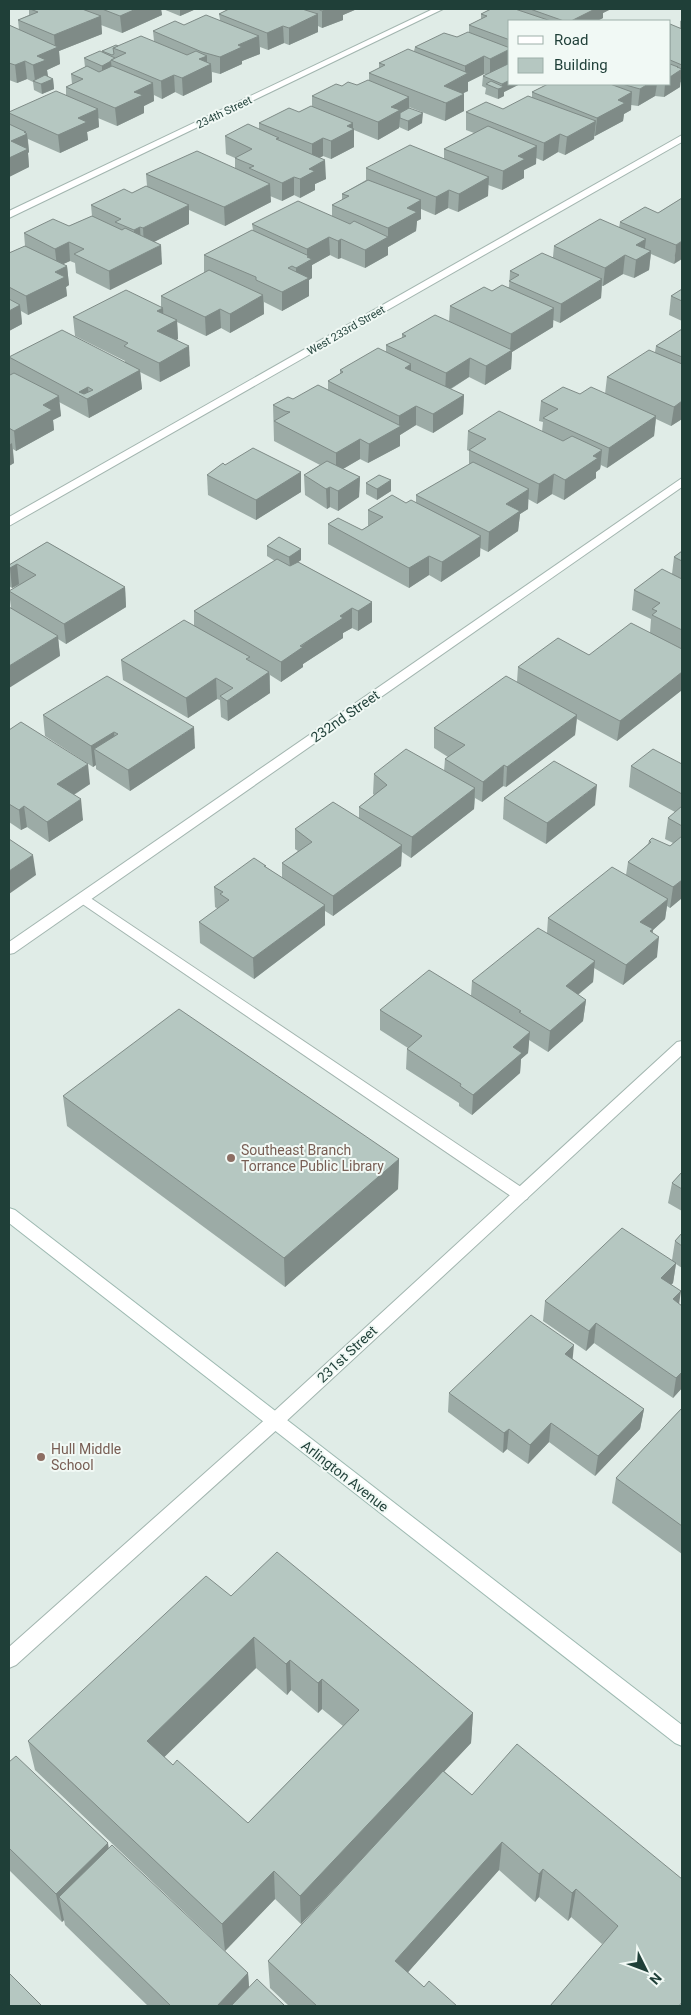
<svg xmlns="http://www.w3.org/2000/svg" width="691" height="2015" viewBox="0 0 691 2015" font-family="Roboto,sans-serif">
<style>
.lines{fill:none;stroke-linecap:round;stroke-linejoin:round}
.lane-casing{stroke:#a2b5af;stroke-width:2}
.street-casing{stroke:#a2b5af;stroke-width:2}
.secondary-casing{stroke:#9db9b1;stroke-width:2}
.lane{fill:#fff;fill-rule:evenodd}
.street{fill:#fff;fill-rule:evenodd}
.secondary{fill:#fff;fill-rule:evenodd}
.wall{fill:#9caba6;fill-rule:evenodd}
.shaded-wall{fill:#7f8b87}
.building{fill:#b5c7c1;stroke:#7f8b87;fill-rule:evenodd}
.education-dot{fill:#8d6e63;stroke:#f1f9f5;stroke-width:2}
.labels{text-anchor:middle;stroke-width:4;stroke-linejoin:round;paint-order:stroke}
.far-street-label{font-size:11px;fill:#1f3f38;stroke:#f1f9f5}
.street-label{font-size:14px;fill:#1f3f38;stroke:#f1f9f5}
.education-label{font-size:14px;fill:#785e54;stroke:#f1f9f5;text-anchor:start}
</style>
<rect width="100%" height="100%" fill="#e0ece7"/>
<g class="lines">
<defs>
<polygon id="lane" points="83,893 527,1191 529,1195 527,1199 521,1201 515,1199 78,901 76,898"/>
<g id="street">
<polygon points="433,9 443,9 9,218 9,211"/>
<polygon points="682,135 682,142 9,526 9,517"/>
<polygon points="682,478 682,487 14,953 9,954 9,942"/>
<polygon points="682,1041 682,1055 281,1426 16,1665 9,1668 9,1647 269,1416 677,1042"/>
</g>
<polygon id="secondary" points="9,1208 15,1210 682,1725 682,1746 675,1743 9,1223"/>
</defs>
<use href="#lane" class="lane-casing"/>
<use href="#street" class="street-casing"/>
<use href="#secondary" class="secondary-casing"/>
<use href="#lane" class="lane"/>
<use href="#street" class="street"/>
<use href="#secondary" class="secondary"/>
</g>
<g class="wall">
<polygon points="29,9 161,9 162,15 122,33 101,25 102,34 59,51 60,64 47,70 48,77 53,79 54,89 42,94 34,90 33,82 27,79 17,83 9,80 9,25 19,30 18,20 29,15"/>
<polygon points="163,9 196,9 180,16"/>
<polygon points="229,9 357,9 343,15 343,20 322,28 318,26 318,32 289,45 284,43 268,50 260,47 260,54 242,61 242,64 220,74 212,72 212,82 183,96 175,92 162,99 154,95 154,101 144,106 144,113 117,126 98,118 99,127 87,132 88,140 60,153 28,139 29,152 28,153 29,167 9,177 9,112 66,95 66,87 72,84 71,74 85,67 84,58 102,52 102,51 118,46 154,41 153,31 184,25 220,20 219,14"/>
<polygon points="491,9 611,9 603,13 603,18 597,21 510,21 510,84 520,84 504,92 504,96 498,99 485,94 486,88 482,86 483,76 486,75 484,74 468,82 468,91 463,93 464,94 464,111 445,121 409,107 422,123 408,131 399,127 399,128 378,140 354,130 354,147 331,159 323,156 319,158 326,179 315,184 315,190 300,198 294,195 282,201 270,196 271,202 225,226 189,210 189,224 154,242 162,264 110,290 76,273 75,263 70,261 63,264 67,266 69,285 66,287 67,296 28,315 21,311 22,324 9,331 9,253 25,246 24,233 69,226 92,216 91,205 132,193 147,186 146,174 235,168 235,158 226,154 225,136 259,129 259,123 299,112 312,106 312,96 342,86 357,85 369,80 369,73 379,69 379,63 414,51 415,47 457,37 469,33 469,25 481,19 481,14"/>
<polygon points="682,20 682,83 680,82 680,87 664,97 655,96 638,106 631,105 631,110 624,114 623,121 595,136 594,136 594,139 565,155 558,152 543,161 536,158 536,164 524,170 524,178 502,190 488,185 488,196 458,212 448,208 435,215 421,209 421,219 417,221 416,231 388,247 388,255 365,268 341,258 338,259 330,255 312,265 312,278 309,280 309,296 282,311 264,302 264,314 230,333 221,328 206,336 177,322 178,339 176,340 190,366 160,382 140,372 142,389 89,418 59,402 61,416 53,420 54,430 16,451 13,449 14,463 9,466 9,375 10,375 9,357 125,362 125,361 75,336 73,317 161,307 161,296 204,273 204,255 253,230 252,224 332,216 332,205 342,200 342,194 366,180 366,168 444,159 444,149 474,133 466,130 466,112 503,109 532,97 532,92 548,84 670,84 670,25 680,28 680,21"/>
<polygon points="682,198 674,264 651,254 649,270 634,278 623,274 603,286 602,286 601,298 560,323 553,320 553,327 512,352 511,369 485,385 469,377 451,389 464,395 463,414 433,433 416,425 400,435 400,446 368,463 360,459 343,469 360,477 359,497 338,511 330,507 327,509 305,495 304,475 320,465 274,441 273,405 293,399 328,390 328,381 340,374 340,370 386,352 386,345 402,338 402,334 449,322 450,306 492,291 509,287 510,271 553,257 554,246 619,228 620,222 658,213"/>
<polygon points="682,289 682,321 669,315 671,296"/>
<polygon points="682,329 682,419 671,426 656,419 654,436 607,468 601,465 600,469 596,472 596,478 564,500 552,494 537,504 528,499 528,509 520,514 518,531 488,552 480,548 480,556 441,582 429,575 409,588 328,544 328,524 362,530 368,526 368,510 406,503 416,502 416,495 469,465 469,451 467,450 468,431 542,432 543,422 539,421 541,401 580,394 605,394 607,377 655,352 656,346"/>
<polygon points="225,465 301,472 301,492 256,520 208,495 207,475"/>
<polygon points="391,480 391,491 377,500 366,494 366,483"/>
<polygon points="47,542 125,587 126,607 66,644 58,639 60,656 11,608 9,591 20,585 12,588 9,586 9,565"/>
<polygon points="267,546 301,549 301,560 298,562 372,602 372,622 358,631 352,628 343,633 343,638 303,664 303,667 281,682 270,675 270,693 228,721 221,717 220,700 217,699 188,718 123,680 121,660 194,626 194,611 275,561 267,556"/>
<polygon points="682,551 682,690 617,741 577,719 575,735 506,787 503,786 482,802 475,798 474,809 411,858 402,852 401,866 333,916 325,911 325,925 254,979 200,943 199,922 218,909 215,907 214,887 266,867 282,878 282,863 298,851 295,849 295,829 359,818 359,807 374,795 373,794 374,774 444,771 445,759 448,757 434,748 434,728 517,682 518,667 589,655 650,633 651,619 632,610 634,590 672,574 674,557"/>
<polygon points="43,715 195,748 130,791 96,769 96,765 93,767 45,736"/>
<polygon points="9,730 90,784 74,795 83,820 49,842 27,827 21,830 9,822"/>
<polygon points="682,764 682,898 670,908 667,906 665,919 653,930 652,932 657,957 623,985 594,968 593,982 578,995 586,1000 583,1021 548,1052 529,1040 528,1053 521,1059 520,1073 472,1115 459,1106 459,1103 406,1069 407,1049 408,1048 380,1030 380,1010 471,996 472,981 547,933 548,918 626,875 628,862 648,844 649,841 670,846 673,843 665,839 668,818 675,812 629,787 631,766"/>
<polygon points="504,798 595,805 546,844 503,819"/>
<polygon points="63,1096 399,1159 398,1189 285,1287 67,1126"/>
<polygon points="682,1172 682,1211 668,1203 672,1183"/>
<polygon points="682,1233 682,1268 676,1264 673,1283 671,1284 679,1304 682,1306 682,1388 673,1398 594,1343 586,1351 543,1321 545,1301 672,1260 675,1241"/>
<polygon points="573,1359 644,1409 640,1429 595,1476 549,1442 528,1464 507,1449 503,1453 448,1412 449,1393"/>
<polygon points="682,1408 682,1554 612,1503 616,1478"/>
<path d="M 231,1596 L 473,1713 L 471,1743 L 444,1771 L 472,1795 L 682,1879 L 602,1944 L 571,1917 L 568,1921 L 539,1897 L 535,1902 L 499,1870 L 408,1972 L 424,1987 L 457,2006 L 289,2006 L 270,1988 L 268,1961 L 370,1850 L 301,1924 L 275,1899 L 225,1951 L 35,1770 L 28,1741 ZM 256,1668 L 287,1695 L 291,1690 L 318,1713 L 322,1709 L 343,1726 L 248,1823 L 173,1765 L 164,1757 Z"/>
<polygon points="9,1762 109,1849 248,1973 249,1987 285,2006 148,2006 65,1925 64,1920 62,1922 9,1870"/>
</g>
<g class="shaded-wall">
<polygon points="136,9 161,9 162,15 122,33 120,16"/>
<polygon points="180,9 196,9 180,16"/>
<polygon points="327,9 357,9 343,15 343,20 322,28 322,11"/>
<polygon points="590,9 611,9 603,13 603,18 597,21 571,21"/>
<polygon points="318,14 318,32 289,45 289,28"/>
<polygon points="101,16 102,34 59,51 60,64 47,70 48,77 35,81 33,65 37,56 55,48 54,35"/>
<polygon points="283,26 284,43 268,50 267,33"/>
<polygon points="259,36 260,54 242,61 242,64 220,74 220,57 238,45"/>
<polygon points="510,49 510,66 490,76 490,59"/>
<polygon points="207,56 207,66 211,64 212,82 183,96 182,78 199,59"/>
<polygon points="484,56 484,74 468,82 468,91 443,103 444,86 465,75 465,66"/>
<polygon points="25,61 27,79 17,83 15,65"/>
<polygon points="111,61 112,71 102,75 102,66"/>
<polygon points="677,67 678,67 678,72 682,69 680,87 664,97 665,84 670,84 670,77"/>
<polygon points="174,75 175,92 162,99 161,81"/>
<polygon points="53,79 54,89 42,94 41,84"/>
<polygon points="510,80 510,84 520,84 504,92 504,96 498,99 498,89 501,88 502,84"/>
<polygon points="153,83 154,101 144,106 144,113 117,126 115,108 134,92"/>
<polygon points="648,84 657,84 655,96 638,106 640,89"/>
<polygon points="632,92 631,110 624,114 623,121 595,136 597,118 618,100"/>
<polygon points="464,94 464,111 445,121 446,103"/>
<polygon points="409,97 409,115 400,118 399,128 378,140 378,122 391,107"/>
<polygon points="98,109 99,127 87,132 88,140 60,153 58,135 78,118"/>
<polygon points="423,113 422,123 408,131 408,121"/>
<polygon points="596,121 594,139 565,155 567,137"/>
<polygon points="353,123 353,129 354,129 354,147 331,159 331,141 347,126"/>
<polygon points="26,132 26,134 27,134 29,152 28,153 29,167 9,177 9,158 11,141"/>
<polygon points="560,134 558,152 543,161 544,143"/>
<polygon points="323,138 323,156 312,162 312,144"/>
<polygon points="537,146 536,164 524,170 524,178 502,190 503,171 518,156"/>
<polygon points="325,160 326,179 315,184 315,190 300,198 300,179 309,169"/>
<polygon points="294,177 294,195 282,201 282,183"/>
<polygon points="489,177 488,196 458,212 459,194"/>
<polygon points="270,184 271,202 225,226 224,207"/>
<polygon points="449,190 448,208 435,215 436,197"/>
<polygon points="421,200 421,219 417,221 416,231 388,247 388,255 365,268 365,250 388,237 388,228 407,208"/>
<polygon points="189,205 189,224 144,247 143,228"/>
<polygon points="140,227 141,246 135,249 134,230"/>
<polygon points="329,237 330,255 312,265 312,278 309,280 309,296 282,311 282,292 296,284 296,268 307,262 307,249"/>
<polygon points="341,239 341,258 338,259 338,241"/>
<polygon points="646,239 644,255 651,251 649,270 634,278 636,260 636,245"/>
<polygon points="682,241 682,259 674,264 676,245"/>
<polygon points="69,242 70,261 57,267 55,249"/>
<polygon points="161,245 162,264 110,290 109,271"/>
<polygon points="625,255 623,274 603,286 605,268"/>
<polygon points="67,266 69,285 66,287 67,296 28,315 26,296 55,272"/>
<polygon points="602,279 601,298 560,323 561,304"/>
<polygon points="263,295 264,314 230,333 230,314"/>
<polygon points="20,305 22,324 9,331 9,311"/>
<polygon points="163,308 164,327 157,311"/>
<polygon points="554,308 553,327 512,352 511,369 485,385 486,366 510,351 511,334"/>
<polygon points="220,309 221,328 206,336 205,317"/>
<polygon points="177,320 178,339 158,350 157,331"/>
<polygon points="189,346 190,366 160,382 159,363"/>
<polygon points="470,358 469,377 445,392 446,373"/>
<polygon points="411,364 411,383 405,368"/>
<polygon points="140,370 142,389 89,418 87,399 79,392 88,387 89,398"/>
<polygon points="464,395 463,414 433,433 433,414"/>
<polygon points="59,396 61,416 53,420 54,430 16,451 14,431 43,405"/>
<polygon points="682,401 682,419 671,426 674,407"/>
<polygon points="416,406 416,425 400,435 400,446 368,463 369,444 399,427 399,416"/>
<polygon points="656,416 654,436 607,468 609,448"/>
<polygon points="360,439 360,459 336,473 336,453"/>
<polygon points="12,443 14,463 9,466 9,445"/>
<polygon points="602,450 600,469 596,472 596,478 564,500 565,480 593,456"/>
<polygon points="301,472 301,492 256,520 256,500"/>
<polygon points="554,474 552,494 537,504 539,484"/>
<polygon points="360,477 359,497 338,511 338,491"/>
<polygon points="391,480 391,491 377,500 377,489"/>
<polygon points="330,487 330,507 327,509 326,489"/>
<polygon points="529,489 528,509 520,514 518,531 488,552 489,532 506,504"/>
<polygon points="481,536 480,556 441,582 442,562"/>
<polygon points="301,549 301,560 290,568 289,557"/>
<polygon points="429,556 429,575 409,588 409,568"/>
<polygon points="17,564 19,584 12,588 10,568"/>
<polygon points="125,587 126,607 66,644 64,624"/>
<polygon points="372,602 372,622 358,631 358,611"/>
<polygon points="352,608 352,628 343,633 343,638 303,664 303,667 281,682 281,662 340,616"/>
<polygon points="58,636 60,656 9,688 9,666"/>
<polygon points="269,672 270,693 228,721 227,701"/>
<polygon points="682,672 682,690 617,741 620,721"/>
<polygon points="216,678 217,699 188,718 186,698"/>
<polygon points="577,715 575,735 506,787 507,767"/>
<polygon points="194,727 195,748 130,791 128,770"/>
<polygon points="114,732 116,752 94,749 96,765 93,767 91,746"/>
<polygon points="88,764 90,784 59,804 57,784"/>
<polygon points="504,765 503,786 482,802 483,782"/>
<polygon points="597,785 595,805 546,844 547,823"/>
<polygon points="475,788 474,809 411,858 412,837"/>
<polygon points="81,799 83,820 49,842 47,822"/>
<polygon points="24,806 27,827 21,830 19,810"/>
<polygon points="402,845 401,866 333,916 333,896"/>
<polygon points="33,855 36,875 9,894 9,871"/>
<polygon points="682,880 682,898 670,908 673,887"/>
<polygon points="668,899 665,919 653,930 651,944 659,937 657,957 623,985 626,965 640,922"/>
<polygon points="325,905 325,925 254,979 253,958"/>
<polygon points="595,961 593,982 564,1006 566,986"/>
<polygon points="586,1000 583,1021 548,1052 550,1031"/>
<polygon points="530,1032 528,1053 521,1059 520,1073 472,1115 473,1095 513,1047"/>
<polygon points="399,1159 398,1189 285,1287 284,1258"/>
<polygon points="676,1263 673,1283 658,1298 661,1278"/>
<polygon points="681,1291 678,1311 673,1299"/>
<polygon points="596,1323 594,1343 586,1351 589,1331"/>
<polygon points="574,1345 572,1365 565,1354"/>
<polygon points="682,1372 682,1388 673,1398 676,1378"/>
<polygon points="644,1409 640,1429 595,1476 598,1456"/>
<polygon points="551,1423 549,1442 528,1464 530,1445"/>
<polygon points="509,1429 507,1449 503,1453 504,1433"/>
<polygon points="254,1637 256,1668 151,1770 147,1741"/>
<polygon points="290,1660 291,1690 287,1695 286,1664"/>
<polygon points="322,1679 322,1709 318,1713 318,1683"/>
<polygon points="473,1713 471,1743 301,1924 300,1896"/>
<polygon points="502,1842 499,1870 394,1988 395,1961"/>
<polygon points="108,1843 112,1871 59,1897 64,1920 62,1922 56,1894"/>
<polygon points="543,1869 539,1897 535,1902 539,1874"/>
<polygon points="274,1871 275,1899 225,1951 222,1924"/>
<polygon points="576,1889 571,1917 568,1921 572,1893"/>
<polygon points="248,1973 250,2000 244,2006 217,2006"/>
</g>
<g class="building">
<polygon points="30,9 82,9 101,16 54,35 18,20 38,12"/>
<polygon points="102,9 136,9 120,16"/>
<polygon points="229,9 302,9 318,14 289,28 283,26 267,33 219,14"/>
<polygon points="318,9 327,9 322,11"/>
<polygon points="491,9 515,9 551,21 510,21 510,40 469,25 487,16 481,14"/>
<polygon points="530,9 590,9 593,10 571,21 564,21"/>
<polygon points="206,15 259,36 238,45 242,47 220,57 202,52 153,31 175,21 184,25"/>
<polygon points="670,24 682,29 682,65 670,60"/>
<polygon points="9,25 58,47 37,56 46,60 33,65 25,61 15,65 9,63"/>
<polygon points="468,32 510,48 510,49 490,59 484,56 465,66 415,47 444,33 457,37"/>
<polygon points="141,36 187,55 196,51 207,56 199,59 211,64 182,78 174,75 161,81 111,60 126,53 113,48"/>
<polygon points="116,45 118,46 113,48 114,54 112,55 102,51"/>
<polygon points="408,49 468,73 444,86 464,94 446,103 369,73 385,65 379,63"/>
<polygon points="100,51 115,58 111,60 111,61 102,66 84,58"/>
<polygon points="510,63 510,80 502,84 483,76"/>
<polygon points="670,64 678,67 677,67 682,69 670,77"/>
<polygon points="87,66 99,72 112,66 153,83 134,92 143,95 115,108 66,87 83,79 71,74"/>
<polygon points="45,75 53,79 41,84 33,81"/>
<polygon points="368,80 409,97 391,107 400,110 378,122 312,96 336,84 342,86 348,82 357,85"/>
<polygon points="491,81 504,87 498,89 486,84"/>
<polygon points="548,84 610,84 632,92 618,100 625,103 597,118 532,92"/>
<polygon points="622,84 648,84 640,89"/>
<polygon points="56,91 98,109 78,118 87,122 58,135 9,113 9,112"/>
<polygon points="528,96 596,121 567,137 560,134 544,143 466,112 486,102 503,109"/>
<polygon points="311,106 353,123 347,126 354,129 331,141 323,138 312,144 259,123 289,108 299,112"/>
<polygon points="409,108 423,113 408,121 400,118 400,113"/>
<polygon points="9,124 26,132 24,132 27,134 11,141 28,149 9,158"/>
<polygon points="248,124 279,138 276,139 325,160 309,169 315,171 300,179 294,177 282,183 249,168 254,166 235,158 252,149 225,136"/>
<polygon points="488,126 537,146 518,156 525,159 503,171 444,149"/>
<polygon points="410,145 489,177 459,194 449,190 436,197 366,168"/>
<polygon points="197,151 270,184 224,207 146,174"/>
<polygon points="368,180 421,200 407,208 417,212 388,228 332,205 349,196 342,194"/>
<polygon points="146,186 189,205 143,228 140,227 134,230 115,222 121,219 91,205 124,189 132,193"/>
<polygon points="682,198 682,241 676,245 620,222 645,207 658,213"/>
<polygon points="298,201 350,224 354,221 388,237 365,250 341,239 338,241 329,237 307,249 252,224"/>
<polygon points="92,216 122,230 125,228 161,245 109,271 74,254 84,249 69,242 55,249 24,233 53,219 69,226"/>
<polygon points="600,219 646,239 636,245 651,251 636,260 625,255 605,268 554,246"/>
<polygon points="252,230 309,256 307,257 312,259 296,268 292,266 288,268 309,278 282,292 256,280 256,277 204,255"/>
<polygon points="25,246 67,266 55,272 65,277 26,296 9,287 9,253"/>
<polygon points="542,253 602,279 561,304 509,281 519,275 510,271"/>
<polygon points="209,270 263,295 230,314 220,309 205,317 161,296"/>
<polygon points="502,285 554,308 511,334 450,306 484,287 492,291"/>
<polygon points="682,289 682,301 671,296"/>
<polygon points="126,290 163,308 157,311 177,320 157,331 189,346 159,363 124,346 128,343 73,317"/>
<polygon points="9,299 20,305 9,311"/>
<polygon points="435,315 512,350 486,366 470,358 446,373 386,345 406,336 402,334"/>
<polygon points="682,329 682,357 656,346"/>
<path d="M 62,330 L 140,370 L 87,399 L 9,357 ZM 88,387 L 93,390 L 84,394 L 79,392 Z"/>
<polygon points="378,348 411,364 405,368 464,395 433,414 416,406 399,416 328,381 343,372 340,370"/>
<polygon points="649,350 682,364 682,401 674,407 607,377"/>
<polygon points="14,373 59,396 43,405 52,410 14,431 9,428 9,375 10,375"/>
<polygon points="318,385 401,426 369,444 360,439 336,453 274,421 290,412 285,411 273,405 288,397 293,399"/>
<polygon points="563,387 580,394 591,387 656,416 609,448 543,418 558,409 541,401"/>
<polygon points="499,411 563,441 572,436 602,450 593,456 598,458 565,480 554,474 539,484 469,450 486,439 468,431"/>
<polygon points="253,448 301,472 256,500 207,475 223,463 225,465"/>
<polygon points="327,461 360,477 338,491 330,487 326,489 304,475"/>
<polygon points="473,462 529,489 506,504 520,511 489,532 416,495"/>
<polygon points="379,475 391,480 377,489 366,483"/>
<polygon points="392,495 406,503 411,500 481,536 442,562 429,556 409,568 328,524 338,518 362,530 383,517 368,510"/>
<polygon points="279,537 301,549 289,557 267,546"/>
<polygon points="47,542 125,587 64,624 9,591 36,575 17,564 10,568 9,568 9,565"/>
<polygon points="682,551 682,561 674,557"/>
<polygon points="277,559 290,566 298,562 372,602 358,611 352,608 340,616 343,618 300,646 303,647 281,662 194,611"/>
<polygon points="662,569 682,579 682,630 652,615 657,611 652,609 660,603 634,590"/>
<polygon points="9,607 58,636 9,666"/>
<polygon points="184,620 250,657 246,659 269,672 227,701 220,696 233,688 216,678 186,698 121,660"/>
<polygon points="631,623 682,649 682,672 620,721 518,667 558,638 589,655"/>
<polygon points="107,676 194,727 128,770 94,749 118,734 114,732 91,746 43,715"/>
<polygon points="506,676 577,715 507,767 504,765 483,782 445,759 465,745 434,728"/>
<polygon points="21,722 88,764 57,784 81,799 47,822 24,806 19,810 9,804 9,730"/>
<polygon points="406,749 475,788 412,837 359,807 387,785 374,774"/>
<polygon points="653,749 682,764 682,794 631,766"/>
<polygon points="554,761 597,785 547,823 504,798"/>
<polygon points="333,802 402,845 333,896 282,863 312,842 295,829"/>
<polygon points="682,806 682,826 668,818"/>
<polygon points="682,836 682,880 673,887 628,862 651,842 649,841 652,838 670,846"/>
<polygon points="9,839 33,855 9,871"/>
<polygon points="254,858 266,866 264,866 325,905 253,958 199,922 229,900 220,894 223,892 214,887"/>
<polygon points="612,867 668,899 640,922 653,929 650,931 659,937 626,965 548,918"/>
<polygon points="538,928 595,961 566,986 586,1000 550,1031 519,1012 521,1011 472,981"/>
<polygon points="429,970 530,1032 513,1047 522,1053 473,1095 460,1086 461,1084 407,1049 422,1036 380,1010"/>
<polygon points="179,1009 399,1159 284,1258 63,1096"/>
<polygon points="682,1172 682,1189 672,1183"/>
<polygon points="622,1228 676,1263 661,1278 681,1291 673,1299 682,1306 682,1372 676,1378 596,1323 589,1331 545,1301"/>
<polygon points="682,1233 682,1246 675,1241"/>
<polygon points="531,1315 574,1345 565,1354 644,1409 598,1456 551,1423 530,1445 509,1429 504,1433 449,1393"/>
<polygon points="682,1408 682,1526 616,1478"/>
<path d="M 277,1552 L 473,1713 L 300,1896 L 274,1871 L 222,1924 L 28,1741 L 206,1576 L 231,1596 ZM 254,1637 L 286,1664 L 290,1660 L 318,1683 L 322,1679 L 359,1710 L 248,1823 L 177,1760 L 173,1765 L 147,1741 Z"/>
<polygon points="517,1744 682,1879 682,2002 679,2006 550,2006 618,1926 576,1889 572,1893 543,1869 539,1874 502,1842 395,1961 424,1987 429,1981 457,2006 317,2006 268,1961 443,1771 472,1795"/>
<polygon points="16,1756 108,1843 56,1894 9,1848 9,1762"/>
<polygon points="112,1845 248,1973 217,2006 171,2006 59,1897"/>
<polygon points="9,1973 42,2006 9,2006"/>
<polygon points="257,1979 285,2006 231,2006"/>
</g>
<g class="education-dot">
<circle cx="231" cy="1158" r="5"/>
<circle cx="41" cy="1457" r="5"/>
</g>
<g class="labels">
<g class="far-street-label">
<text transform="translate(224 112) rotate(-26)" y="4">234th Street</text>
<text transform="translate(346 330) rotate(-30)" y="4">West 233rd Street</text>
</g>
<g class="street-label">
<text transform="translate(345 716) rotate(-35)" y="5">232nd Street</text>
<text transform="translate(347 1354) rotate(-43)" y="5">231st Street</text>
<text transform="translate(345 1476) rotate(38)" y="5">Arlington Avenue</text>
</g>
<g class="education-label">
<text x="241" y="1155">Southeast Branch<tspan x="241" dy="16">Torrance Public Library</tspan></text>
<text x="51" y="1454">Hull Middle<tspan x="51" dy="16">School</tspan></text>
</g>
</g>
<rect width="691" height="2015" fill="none" stroke="#1f3f38" stroke-width="20"/>
<rect x="508" y="20" width="162" height="65" fill="#f1f9f5" stroke="#9dafa9"/>
<rect x="518" y="36" width="25" height="8" fill="#ffffff" stroke="#9dafa9"/>
<text x="554" y="45" font-size="15" fill="#1f3f38">Road</text>
<rect x="518" y="58" width="25" height="15" fill="#b5c7c1" stroke="#9dafa9"/>
<text x="554" y="70" font-size="15" fill="#1f3f38">Building</text>
<g transform="translate(646 1970) rotate(132)" stroke="#f1f9f5" stroke-width="4" paint-order="stroke">
<path d="M0-4L9 19L0 12L-9 19Z" fill="#1f3f38"/>
<text y="-8" font-size="14" font-weight="bold" text-anchor="middle" fill="#1f3f38">N</text>
</g>
</svg>
